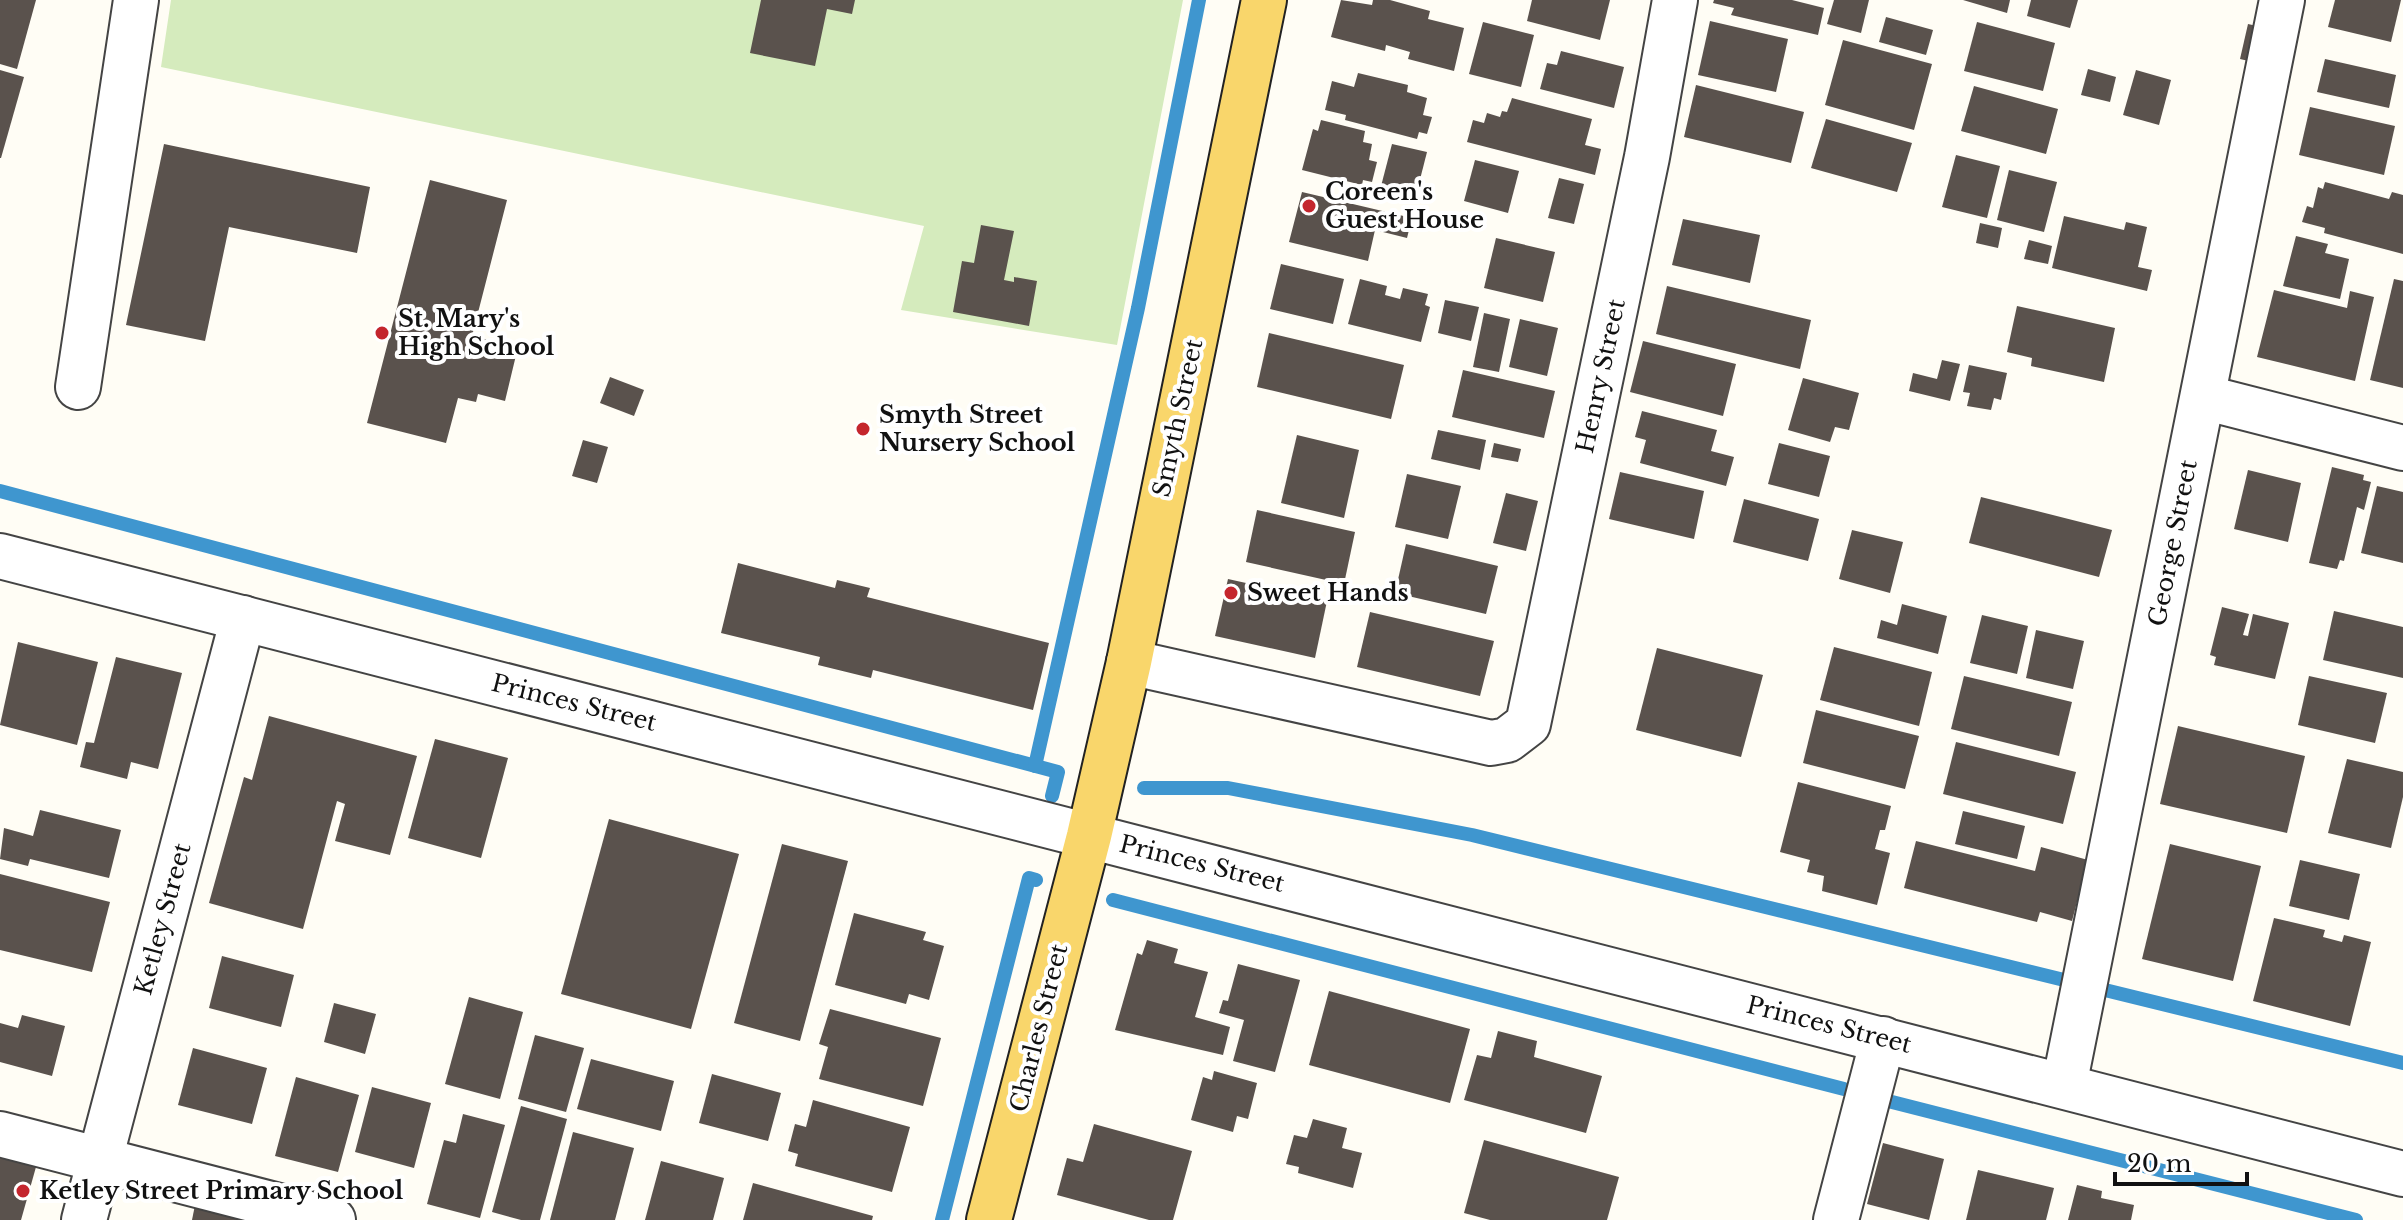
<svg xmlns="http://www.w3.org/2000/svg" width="2403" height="1220" viewBox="0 0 2403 1220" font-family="'Libre Baskerville',serif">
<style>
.green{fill:#d5ebbd}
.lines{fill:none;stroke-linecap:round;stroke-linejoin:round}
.stream{stroke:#3f96cf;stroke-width:14}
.building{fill:#5a524d}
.minor-casing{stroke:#444;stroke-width:48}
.major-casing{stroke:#222;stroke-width:48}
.minor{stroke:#fff;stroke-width:44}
.major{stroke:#f9d66b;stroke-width:44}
.poi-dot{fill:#c4262e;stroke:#fff;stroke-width:3}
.labels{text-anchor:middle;stroke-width:8;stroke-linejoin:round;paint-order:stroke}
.poi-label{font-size:24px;font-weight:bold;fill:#111;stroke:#fff;text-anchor:start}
.street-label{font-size:24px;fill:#111;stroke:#fff}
</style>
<rect width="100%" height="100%" fill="#fffdf5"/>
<polygon class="green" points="171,0 1183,0 1117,345 901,310 924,226 161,67"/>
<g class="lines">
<g class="stream">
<polyline points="0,491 1058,772 1052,796"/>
<polyline points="1035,766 1138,308 1199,0"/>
<polyline points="1144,788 1228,788 1472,835 2403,1063"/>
<polyline points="1113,900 1844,1089"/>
<polyline points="1892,1102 2356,1220"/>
<polyline points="942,1220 1029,878 1036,880"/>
</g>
</g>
<g class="building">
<polygon points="0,0 36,0 17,69 0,64"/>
<polygon points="761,0 855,0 852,14 827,9 815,66 750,53"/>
<polygon points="1341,0 1372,5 1373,0 1390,0 1430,11 1428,19 1464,28 1454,71 1408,59 1410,52 1386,45 1385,51 1331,37"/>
<polygon points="1532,0 1610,0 1600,40 1527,21"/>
<polygon points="1714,0 1792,0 1824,8 1818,35 1731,15 1734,8 1713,3"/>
<polygon points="1834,0 1869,0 1861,33 1827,24"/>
<polygon points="1963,0 2010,0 2007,13"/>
<polygon points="2031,0 2078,0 2070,28 2027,16"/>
<polygon points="2335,0 2401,0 2391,42 2328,27"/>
<polygon points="1886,17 1933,30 1926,55 1879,42"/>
<polygon points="1710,21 1788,39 1776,92 1698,75"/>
<polygon points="1483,22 1534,35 1521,87 1469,74"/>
<polygon points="1977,22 2055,43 2043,91 1964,71"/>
<polygon points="2248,24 2270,29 2262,64 2240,59"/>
<polygon points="1843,40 1932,64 1914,130 1825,105"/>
<polygon points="1561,51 1624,67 1614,108 1540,89 1547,63 1557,65"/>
<polygon points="2325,59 2396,75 2389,108 2317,92"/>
<polygon points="2088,69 2116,77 2110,102 2081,95"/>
<polygon points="0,70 24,77 1,158 0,158"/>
<polygon points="2136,70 2171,80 2159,125 2123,115"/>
<polygon points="1358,73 1408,85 1407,92 1427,98 1423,115 1432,117 1427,134 1419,132 1417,139 1345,120 1346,115 1325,110 1332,81 1354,87"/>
<polygon points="1696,85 1804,112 1791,163 1684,137"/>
<polygon points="1974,86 2058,109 2046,154 1961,131"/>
<polygon points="1512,98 1592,119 1585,145 1601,149 1595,175 1467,142 1473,120 1484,123 1487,113 1500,117 1502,111 1507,112"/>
<polygon points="2310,107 2395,126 2384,175 2299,155"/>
<polygon points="1826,119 1912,143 1897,192 1811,168"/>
<polygon points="1321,120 1365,131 1363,142 1372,144 1369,160 1377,162 1372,182 1363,180 1362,185 1302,170 1313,129 1318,131"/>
<polygon points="164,144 370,187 357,253 229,227 205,341 126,325"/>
<polygon points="1392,144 1427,152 1415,199 1380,190"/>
<polygon points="1956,155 2000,166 1987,218 1942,207"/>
<polygon points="1475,160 1519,171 1508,213 1464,201"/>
<polygon points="2009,170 2057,182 2044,232 1997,220"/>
<polygon points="1559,178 1584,184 1574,224 1548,218"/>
<polygon points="430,180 507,200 472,336 518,347 505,401 478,394 476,402 458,398 446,443 367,423"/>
<polygon points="2325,182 2389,199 2392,192 2403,195 2403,254 2324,233 2325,228 2302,222 2307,206 2313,208 2318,187 2323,189"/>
<polygon points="1302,192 1412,218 1407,238 1375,230 1368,261 1289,242"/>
<polygon points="2064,216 2124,230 2126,222 2147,227 2138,267 2152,270 2147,291 2052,268"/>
<polygon points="1683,219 1760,235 1750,283 1672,265"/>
<polygon points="1980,223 2002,228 1998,248 1976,243"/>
<polygon points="981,225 1014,231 1004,280 1014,282 1014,277 1037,281 1029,326 953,312 962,261 974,263"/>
<polygon points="2296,236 2328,244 2325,253 2349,259 2340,299 2283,286"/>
<polygon points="1496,238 1555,252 1543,302 1484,288"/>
<polygon points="2029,240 2052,246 2048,264 2024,259"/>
<polygon points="1281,264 1344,279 1333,324 1270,309"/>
<polygon points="1360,279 1387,286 1385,295 1400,299 1403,288 1428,294 1425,305 1430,307 1421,342 1348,324"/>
<polygon points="2394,279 2403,281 2403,388 2370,380"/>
<polygon points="1667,286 1811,320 1800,369 1656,334"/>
<polygon points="2274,290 2347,308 2350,291 2374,297 2355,381 2257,357"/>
<polygon points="1445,300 1479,307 1471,341 1438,333"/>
<polygon points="2017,306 2115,328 2104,382 2031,366 2032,358 2007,352"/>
<polygon points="1484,313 1510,319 1499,372 1473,367"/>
<polygon points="1520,319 1558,328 1547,376 1509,367"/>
<polygon points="1269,333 1404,365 1391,419 1257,387"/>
<polygon points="1643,341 1736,364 1723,416 1630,392"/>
<polygon points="1942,360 1960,364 1950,401 1909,391 1913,373 1937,379"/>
<polygon points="1969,365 2007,373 2001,400 1994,398 1991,410 1967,406 1970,393 1963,392"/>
<polygon points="1463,370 1555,391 1544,438 1452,417"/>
<polygon points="610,377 644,390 634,416 600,403"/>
<polygon points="1803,378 1859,393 1849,430 1835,427 1830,442 1788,430"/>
<polygon points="1642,411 1717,430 1711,451 1734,457 1726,486 1640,463 1646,440 1635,437"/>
<polygon points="1438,430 1486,440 1480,470 1431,459"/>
<polygon points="1297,435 1359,450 1344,518 1281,503"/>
<polygon points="583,440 608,447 597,483 572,476"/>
<polygon points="1494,443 1521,449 1518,462 1491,457"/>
<polygon points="1779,443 1830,456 1819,497 1768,484"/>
<polygon points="2332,467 2364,475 2363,480 2371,482 2364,510 2357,507 2344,561 2340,560 2337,569 2309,563"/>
<polygon points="2248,470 2301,483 2288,542 2234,529"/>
<polygon points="1620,472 1704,491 1694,539 1609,519"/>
<polygon points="1407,474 1461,486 1448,539 1395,527"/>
<polygon points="2377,486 2403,492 2403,563 2361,553"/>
<polygon points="1506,493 1538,501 1526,551 1493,543"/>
<polygon points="1981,497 2112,530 2099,577 1969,543"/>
<polygon points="1744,499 1819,519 1808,561 1733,542"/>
<polygon points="1257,510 1355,532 1344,584 1246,562"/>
<polygon points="1852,530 1903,542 1890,593 1839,579"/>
<polygon points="1406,544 1498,566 1486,614 1395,593"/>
<polygon points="738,563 835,588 837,580 870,588 867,597 1049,643 1033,710 873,670 871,678 818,665 820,657 721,633"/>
<polygon points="1228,579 1327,601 1315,658 1215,636"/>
<polygon points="1902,604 1947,616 1938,654 1877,638 1881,620 1897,625"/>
<polygon points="2222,607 2249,614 2243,635 2248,636 2253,614 2289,623 2275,679 2214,665 2216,657 2210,655"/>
<polygon points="2334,611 2403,627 2403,678 2323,660"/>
<polygon points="1370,612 1494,641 1480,696 1357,667"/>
<polygon points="1982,615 2028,626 2017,674 1970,663"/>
<polygon points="2036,630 2084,641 2073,689 2026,678"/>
<polygon points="18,642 98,662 77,745 0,725"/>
<polygon points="1834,647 1932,672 1919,726 1820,700"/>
<polygon points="1657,648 1763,675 1741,757 1636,730"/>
<polygon points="116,657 182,673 158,769 131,762 127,779 80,767 86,742 94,743"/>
<polygon points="1964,676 2072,702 2059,756 1951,729"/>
<polygon points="2309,676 2387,693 2375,743 2298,725"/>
<polygon points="1816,710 1919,736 1905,789 1803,763"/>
<polygon points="269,716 417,756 390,855 335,841 345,804 337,801 303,929 209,903 244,777 252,780"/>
<polygon points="2178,726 2305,756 2287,833 2160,804"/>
<polygon points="435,739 508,758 481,858 408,838"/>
<polygon points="1956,742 2076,772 2063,824 1943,794"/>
<polygon points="2347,759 2403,772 2403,797 2391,848 2328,833"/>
<polygon points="1798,782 1891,806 1885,830 1880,830 1875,849 1890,853 1877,905 1822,891 1824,876 1807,872 1810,860 1780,852"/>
<polygon points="40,810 121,830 109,878 30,859 28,866 0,859 4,828 33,836"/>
<polygon points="1963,811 2025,826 2017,859 1955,844"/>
<polygon points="609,819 739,854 691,1029 561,994"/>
<polygon points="1916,841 2035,871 2041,847 2088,860 2072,921 2040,912 2037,922 1904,888"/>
<polygon points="782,844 848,861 800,1041 734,1023"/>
<polygon points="2170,844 2261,866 2233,981 2142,959"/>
<polygon points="2300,860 2360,874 2349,920 2289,906"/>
<polygon points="0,874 110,902 92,972 0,950"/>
<polygon points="854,913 926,932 923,940 944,946 929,1000 909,994 906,1004 835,985"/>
<polygon points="2274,918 2325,930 2323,937 2342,942 2344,935 2371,942 2350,1026 2253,1001"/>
<polygon points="1147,940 1178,949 1174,963 1208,972 1195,1017 1230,1027 1223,1055 1115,1030 1137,953 1142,955"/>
<polygon points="222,956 294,975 281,1027 209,1008"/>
<polygon points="1238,964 1300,980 1275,1072 1233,1061 1244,1020 1219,1013 1223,1000 1228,1001"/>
<polygon points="1329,991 1470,1029 1450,1103 1309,1065"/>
<polygon points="469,997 523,1012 500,1099 445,1084"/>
<polygon points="334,1003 376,1014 365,1054 324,1042"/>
<polygon points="830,1009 941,1038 923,1106 819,1079 828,1047 819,1044"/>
<polygon points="22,1015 65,1026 52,1076 0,1062 0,1023 18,1028"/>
<polygon points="1498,1031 1537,1041 1534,1057 1602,1076 1586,1133 1464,1100 1477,1055 1491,1058"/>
<polygon points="535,1035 584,1048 566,1112 518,1099"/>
<polygon points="193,1048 267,1068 252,1124 178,1105"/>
<polygon points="591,1059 674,1081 661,1131 577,1109"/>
<polygon points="1214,1071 1257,1083 1248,1119 1237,1116 1233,1132 1191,1120 1203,1077 1212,1080"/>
<polygon points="712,1074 781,1093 768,1141 699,1123"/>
<polygon points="296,1077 359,1095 338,1172 275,1156"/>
<polygon points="372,1087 431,1103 414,1168 355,1152"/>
<polygon points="813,1100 910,1127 892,1192 795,1166 798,1154 788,1151 795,1124 806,1127"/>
<polygon points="521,1106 567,1119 540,1220 521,1220 492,1212"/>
<polygon points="463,1114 505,1125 480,1218 427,1204 444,1140 456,1143"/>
<polygon points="1313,1119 1347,1128 1342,1148 1362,1153 1353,1188 1298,1173 1299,1167 1286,1164 1294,1135 1307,1138"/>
<polygon points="1094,1124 1192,1151 1173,1220 1149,1220 1057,1195 1067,1158 1083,1162"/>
<polygon points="573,1132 634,1148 615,1220 550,1220"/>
<polygon points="1484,1140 1619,1177 1607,1220 1490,1220 1464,1213"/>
<polygon points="1883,1143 1944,1159 1929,1220 1867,1204"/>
<polygon points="0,1158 36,1167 21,1220 0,1220"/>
<polygon points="661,1161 724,1178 713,1220 645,1220"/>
<polygon points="1978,1170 2054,1188 2046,1220 1966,1220"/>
<polygon points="753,1183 873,1216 872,1220 743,1220"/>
<polygon points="2077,1185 2102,1191 2101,1198 2134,1205 2131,1220 2068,1220"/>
<polygon points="196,1200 252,1220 192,1220"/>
</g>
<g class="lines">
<defs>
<g id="minor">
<polyline points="78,387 136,0"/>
<polyline points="2203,397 2403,448"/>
<polyline points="0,556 2403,1174"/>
<polyline points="1129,662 1491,743 1507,740 1528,724 1647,157 1675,0"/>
<polyline points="2064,1086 2282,0"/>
<polyline points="0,1134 333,1220"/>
<polyline points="84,1220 243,618"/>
<polyline points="1836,1220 1883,1039"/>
</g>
<polyline id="major" points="989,1220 1089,836 1129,662 1264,0"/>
</defs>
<use href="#minor" class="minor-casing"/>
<use href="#major" class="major-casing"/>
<use href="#minor" class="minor"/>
<use href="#major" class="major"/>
</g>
<g class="poi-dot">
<circle cx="1309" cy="206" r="8"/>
<circle cx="382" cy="333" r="8"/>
<circle cx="863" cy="429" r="8"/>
<circle cx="1231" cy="593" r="8"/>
<circle cx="23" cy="1191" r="8"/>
</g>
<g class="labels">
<g class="poi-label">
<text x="1325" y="200">Coreen's<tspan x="1325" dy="28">Guest House</tspan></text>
<text x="398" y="327">St. Mary's<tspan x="398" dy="28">High School</tspan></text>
<text x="879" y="423">Smyth Street<tspan x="879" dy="28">Nursery School</tspan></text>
<text x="1247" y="601">Sweet Hands</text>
<text x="39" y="1199">Ketley Street Primary School</text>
</g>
<g class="street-label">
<text transform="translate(1601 376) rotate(-78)" y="8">Henry Street</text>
<text transform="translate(1178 418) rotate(-78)" y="8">Smyth Street</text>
<text transform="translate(2173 543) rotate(-79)" y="8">George Street</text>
<text transform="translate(574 703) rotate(14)" y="8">Princes Street</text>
<text transform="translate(1202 864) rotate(14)" y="8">Princes Street</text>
<text transform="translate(163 919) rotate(-75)" y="8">Ketley Street</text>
<text transform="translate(1829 1025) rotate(14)" y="8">Princes Street</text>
<text transform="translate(1039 1028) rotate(-76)" y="8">Charles Street</text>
</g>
</g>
<path d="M2115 1172v12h132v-12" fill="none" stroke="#111111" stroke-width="4"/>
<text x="2127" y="1172" font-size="24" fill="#111111" stroke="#ffffff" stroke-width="6" paint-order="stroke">20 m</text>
</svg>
